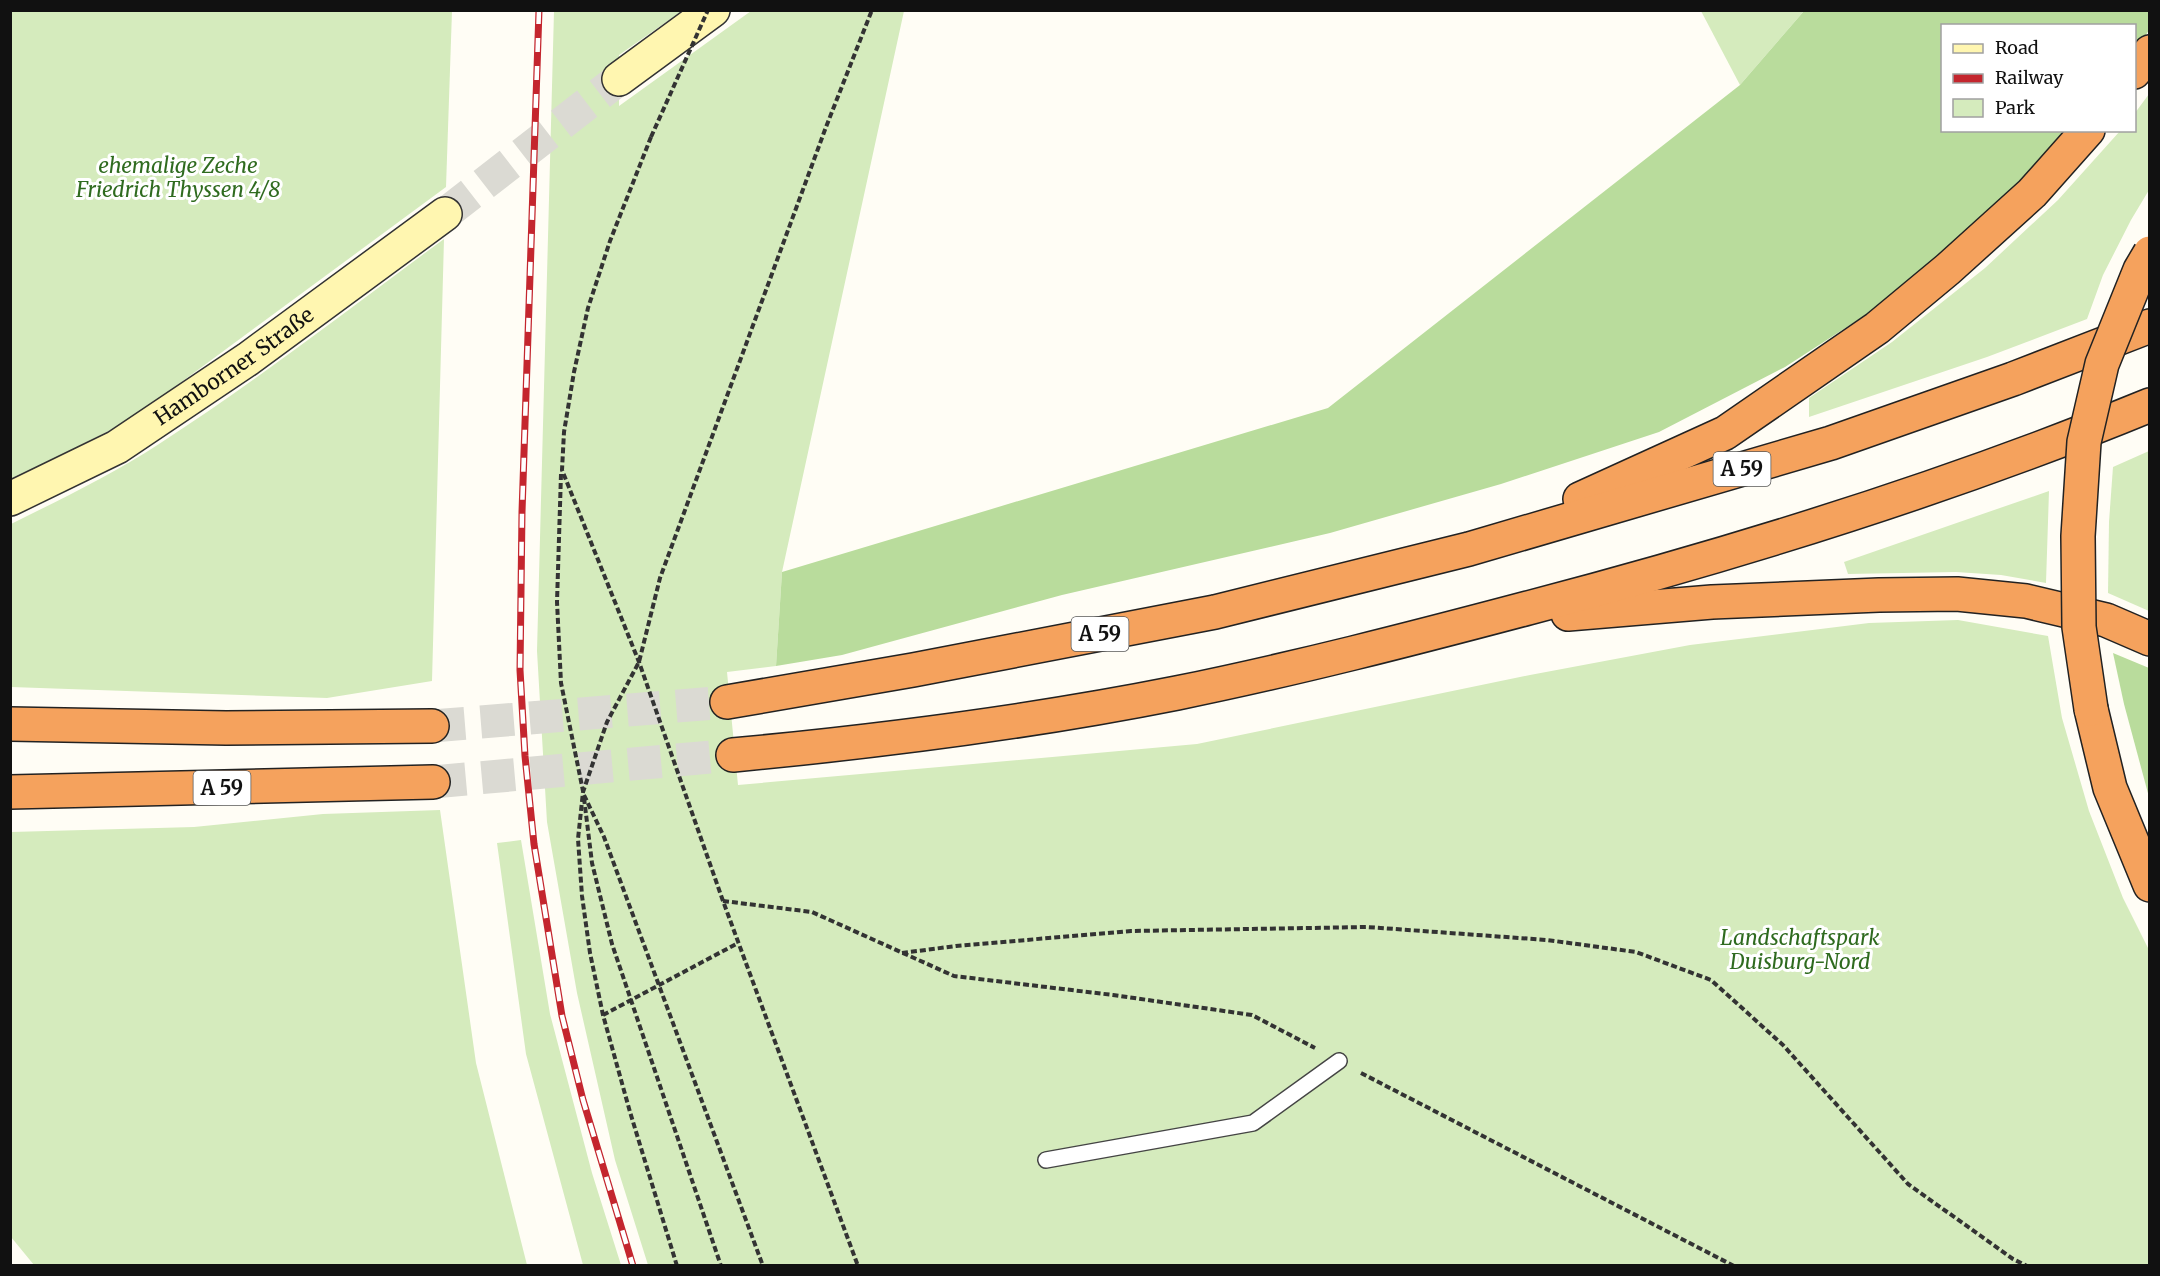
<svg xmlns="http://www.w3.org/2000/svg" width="2160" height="1276" viewBox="0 0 2160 1276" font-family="Merriweather,serif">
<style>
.green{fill:#d5ebbd}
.forest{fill:#b9dc9c}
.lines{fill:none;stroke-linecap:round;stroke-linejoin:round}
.secondary-tunnel{stroke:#dbdad3;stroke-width:33;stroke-dasharray:33 16;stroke-linecap:butt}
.highway-tunnel{stroke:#dbdad3;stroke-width:33;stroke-dasharray:33 16;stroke-linecap:butt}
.lane-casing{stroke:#444;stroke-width:18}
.secondary-casing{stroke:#333;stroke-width:36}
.highway-casing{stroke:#222;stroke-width:36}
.path{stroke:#333;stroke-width:4;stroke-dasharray:6 3;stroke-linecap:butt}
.lane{stroke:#fff;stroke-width:15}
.secondary{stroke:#fff6b0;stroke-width:33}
.highway{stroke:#f5a25d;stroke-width:33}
.rail-casing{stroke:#c4262e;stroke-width:7}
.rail{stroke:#fff;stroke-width:4.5;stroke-dasharray:14;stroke-linecap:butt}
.highway-bridge-casing{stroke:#222;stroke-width:36;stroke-linecap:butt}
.path-bridge{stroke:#333;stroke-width:4;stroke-dasharray:6 3;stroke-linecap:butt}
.highway-bridge{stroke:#f5a25d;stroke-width:33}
.labels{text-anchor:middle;stroke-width:6;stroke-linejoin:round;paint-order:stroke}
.shield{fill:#fff;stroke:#585858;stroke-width:1.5}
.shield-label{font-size:20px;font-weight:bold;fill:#111}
.park-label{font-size:21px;font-style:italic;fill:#2f6b1f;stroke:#fff}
.street-label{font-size:21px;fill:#111;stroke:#fff}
</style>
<rect width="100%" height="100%" fill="#fffdf5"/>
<g class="green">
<polygon points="11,11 452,11 446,187 130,420 11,481"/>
<polygon points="554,11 682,11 619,55 619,106 751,11 904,11 782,572 776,666 727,672 738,785 1197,744 1530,675 1690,645 1869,623 1958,620 2048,636 2062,718 2089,811 2123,898 2149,950 2149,1265 648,1265 615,1160 577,993 547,822 537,651"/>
<polygon points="1701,11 1804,11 1740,85"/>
<polygon points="2149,94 2149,190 2131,220 2103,275 2087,319 1987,357 1809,417 1809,398 1892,342 1985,268 2058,200 2120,131 2134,130 2135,113"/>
<path d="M 444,239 L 432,681 L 327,698 L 11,687 L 11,524 C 61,499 112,475 159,444 C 257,381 350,308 444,239 Z"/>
<polygon points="2149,451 2149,611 2108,593 2109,522 2113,467"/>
<polygon points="2049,491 2046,583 2001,575 1956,572 1848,574 1844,562"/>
<polygon points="440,810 476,1063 527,1265 34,1265 11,1237 11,832 194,827 323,814"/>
<polygon points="521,840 550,1014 592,1173 621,1265 583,1265 526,1054 497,843"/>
</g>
<g class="forest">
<polygon points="1804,11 2149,11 2149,30 2135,52 2134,26 1942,26 1942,130 2070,131 2026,180 1959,242 1870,312 1785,367 1659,432 1501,484 1330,533 1062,595 842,655 776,666 782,572 1328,408 1740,85"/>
<polygon points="2113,653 2149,668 2149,797 2124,704"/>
</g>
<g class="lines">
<polyline class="secondary-tunnel" points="445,214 619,79"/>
<g class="highway-tunnel">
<polyline points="432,726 727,702"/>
<polyline points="433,782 733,755"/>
</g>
<defs>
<polyline id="lane" points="1046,1160 1253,1123 1339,1061"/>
<g id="secondary">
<polyline points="619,79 713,10"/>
<path id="s1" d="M 10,499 L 117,447 L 248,359 L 445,214"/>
</g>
<g id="highway">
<polyline points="2134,72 2150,52"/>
<polyline points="1580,499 1725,433 1877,328 1948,269 2032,193 2088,130"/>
<polyline points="1568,614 1712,602 1879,595 1957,594 2026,601 2106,620 2150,639"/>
<polyline points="727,702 913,670 1215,612 1469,549 1831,443 2013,379 2150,326"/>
<polyline points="2091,709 2110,788 2150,885"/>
<polyline points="10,724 226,728 432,726"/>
<path d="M 733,755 C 882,741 1031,722 1177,693 C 1295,669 1411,639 1528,608 C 1738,553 1948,488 2150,405"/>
<polyline points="10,792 433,782"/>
</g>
</defs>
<use href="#lane" class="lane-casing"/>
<use href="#secondary" class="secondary-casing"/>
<use href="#highway" class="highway-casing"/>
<g class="path">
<polyline points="651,137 610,241 588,308 574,372 564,432 562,470 639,662 723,901 858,1266"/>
<polyline points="561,474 557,602 561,683 583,791"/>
<polyline points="584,795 604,837 763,1266"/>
<polyline points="584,798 592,863 612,944 721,1266"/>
<polyline points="723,901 812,912 954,976 1113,995 1252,1015 1315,1048"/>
<polyline points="902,953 956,946 1131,931 1367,927 1547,940 1636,952 1711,980 1783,1045 1908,1184 2013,1259 2027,1266"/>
<polyline points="603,1015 738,943"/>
<polyline points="1361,1073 1734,1266"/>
<polyline points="677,1266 630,1112 603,1015 590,953 582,896 578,839 583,792 607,722 639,662 660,578 826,127 872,10"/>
</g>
<use href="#lane" class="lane"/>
<use href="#secondary" class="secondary"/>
<use href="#highway" class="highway"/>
<defs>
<polyline id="rail" points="539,10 522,512 520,670 525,756 534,844 562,1016 583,1100 633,1266"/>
</defs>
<use href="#rail" class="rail-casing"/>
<use href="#rail" class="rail"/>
<defs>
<polyline id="highway-bridge" points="2091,709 2079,627 2078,536 2084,442 2102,364 2140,270 2150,253"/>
</defs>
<use href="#highway-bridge" class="highway-bridge-casing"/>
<polyline class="path-bridge" points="651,137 708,10"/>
<use href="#highway-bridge" class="highway-bridge"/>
</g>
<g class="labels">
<g class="shield">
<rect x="1713.5" y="452" width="57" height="34" rx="4.5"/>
<rect x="1071.5" y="617" width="57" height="34" rx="4.5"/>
<rect x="193.5" y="771" width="57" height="34" rx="4.5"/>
</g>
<g class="shield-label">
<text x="1742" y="476">A 59</text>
<text x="1100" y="641">A 59</text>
<text x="222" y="795">A 59</text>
</g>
<g class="park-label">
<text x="178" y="173">ehemalige Zeche<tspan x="178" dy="24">Friedrich Thyssen 4/8</tspan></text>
<text x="1800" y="945">Landschaftspark<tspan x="1800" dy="24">Duisburg-Nord</tspan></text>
</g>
<g class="street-label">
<text dy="7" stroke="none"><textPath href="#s1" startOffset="261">Hamborner Straße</textPath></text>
</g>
</g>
<rect width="2160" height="1276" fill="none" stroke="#111111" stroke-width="24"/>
<rect x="1941" y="24" width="195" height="108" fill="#ffffff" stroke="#a0a0a0" stroke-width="1.5"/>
<rect x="1953" y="44" width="30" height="9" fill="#fff6b0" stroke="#a0a0a0" stroke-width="1.5"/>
<text x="1995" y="54" font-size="18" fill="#111111">Road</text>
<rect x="1953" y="74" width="30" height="9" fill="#c4262e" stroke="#a0a0a0" stroke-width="1.5"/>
<text x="1995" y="84" font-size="18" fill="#111111">Railway</text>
<rect x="1953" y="99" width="30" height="18" fill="#d5ebbd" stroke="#a0a0a0" stroke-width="1.5"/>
<text x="1995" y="114" font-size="18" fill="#111111">Park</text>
</svg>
